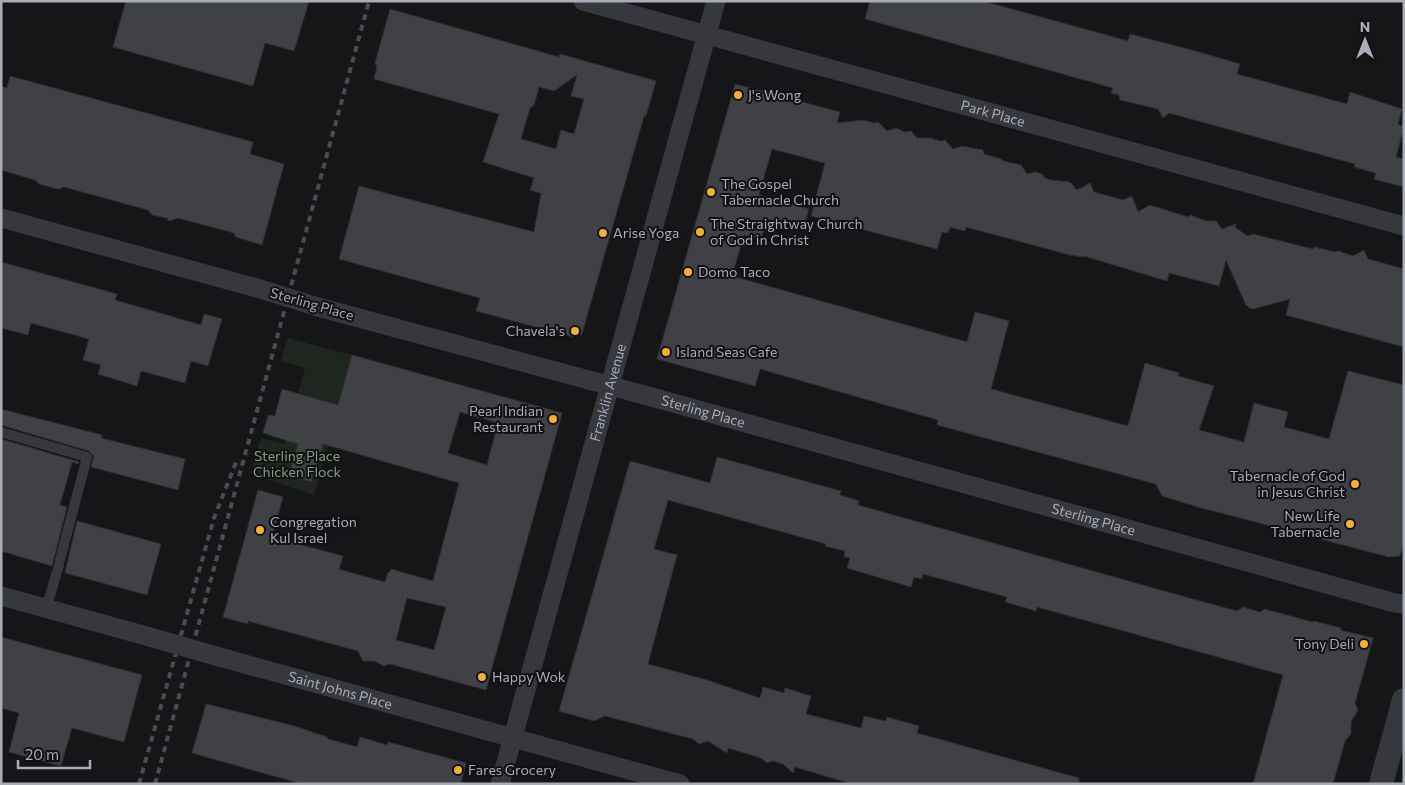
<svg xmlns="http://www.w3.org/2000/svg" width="1405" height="785" viewBox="0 0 1405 785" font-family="Commissioner,sans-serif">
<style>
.green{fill:#1e261f}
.building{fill:#404145;stroke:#303034;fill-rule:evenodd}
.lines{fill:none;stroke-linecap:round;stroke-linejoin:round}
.service{stroke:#37383d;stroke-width:10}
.minor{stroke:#37383d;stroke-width:19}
.tertiary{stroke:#37383d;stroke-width:24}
.rail{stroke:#4a4c52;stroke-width:4;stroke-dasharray:6 5;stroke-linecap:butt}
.minor-bridge{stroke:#37383d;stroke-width:19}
.poi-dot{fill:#f2b134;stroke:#111113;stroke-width:2}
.labels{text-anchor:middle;stroke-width:4;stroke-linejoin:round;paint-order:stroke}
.poi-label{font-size:14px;fill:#a8adb8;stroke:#111113;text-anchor:start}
.street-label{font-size:14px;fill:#a8adb8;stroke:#111113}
.park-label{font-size:14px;fill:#7fa381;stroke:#111113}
</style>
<rect width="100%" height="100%" fill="#161618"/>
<polygon class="green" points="287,338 352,355 314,495 251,474 261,438 284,444 305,368 281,361"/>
<g class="building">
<polygon points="126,1 309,1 294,51 265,43 253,86 113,47"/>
<polygon points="870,1 983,1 1128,41 1130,34 1192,50 1240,64 1237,74 1347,104 1350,92 1402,109 1398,124 1404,127 1396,157 1404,159 1404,187 1374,179 1376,173 1354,167 1355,164 1169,113 1163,118 1158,109 1120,100 1119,95 1111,93 1113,88 865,19"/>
<path d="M 390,9 L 559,57 L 560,54 L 656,81 L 646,116 L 644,116 L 582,334 L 573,337 L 476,311 L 480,298 L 339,259 L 359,186 L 534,232 L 541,193 L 530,190 L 534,178 L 483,162 L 499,114 L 374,79 L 377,66 L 375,63 ZM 577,75 L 571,96 L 584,99 L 574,134 L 561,130 L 556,149 L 521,139 L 530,108 L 534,105 L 539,87 L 554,91 Z"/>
<polygon points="10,76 253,142 250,154 284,164 262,245 236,237 234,233 178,218 169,221 167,218 152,215 148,210 64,187 58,189 39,184 35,180 1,170 1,86 7,88"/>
<polygon points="735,84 840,112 837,123 864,120 873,123 878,122 887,131 897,128 904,132 911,131 917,138 931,138 940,141 945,140 953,149 962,146 983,150 984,154 1001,159 1003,161 1021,165 1027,174 1035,172 1042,174 1045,178 1051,180 1070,182 1077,190 1090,183 1094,192 1123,200 1132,196 1138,212 1150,205 1188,217 1190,215 1206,221 1216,221 1222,229 1236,224 1235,227 1247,236 1253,234 1313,249 1315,247 1335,252 1338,251 1353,256 1364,250 1368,259 1404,269 1404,347 1286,315 1290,299 1253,309 1250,308 1246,305 1226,260 1219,286 1169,273 1167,281 1084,256 1083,257 1070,255 966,227 965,231 950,227 948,233 942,232 937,249 811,216 825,163 772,149 759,195 809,209 803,229 767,219 761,239 744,235 732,276 967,342 975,312 1009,321 991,389 1128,426 1145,363 1179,373 1178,376 1214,386 1199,430 1244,442 1254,403 1288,412 1284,427 1329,439 1348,371 1404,385 1404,542 1400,556 1389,557 1198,507 1162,496 1156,484 937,425 938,420 760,369 755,386 657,359"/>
<polygon points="1,262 117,294 115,300 201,325 204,314 222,319 208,366 191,361 185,383 141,371 137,386 98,374 101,365 83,360 89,339 31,323 28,335 1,328"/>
<path d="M 352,355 L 562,413 L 486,690 L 390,664 L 384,666 L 374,661 L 363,661 L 358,651 L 248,621 L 248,624 L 223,617 L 258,490 L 283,497 L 272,537 L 343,556 L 339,569 L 359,575 L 385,582 L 388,572 L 389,573 L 391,569 L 433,581 L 459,483 L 323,444 L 311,482 L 289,475 L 298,444 L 263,433 L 268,415 L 275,416 L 282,389 L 338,405 ZM 460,412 L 498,423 L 487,465 L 448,453 ZM 407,598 L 446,607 L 434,650 L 396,640 Z"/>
<polygon points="1,409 102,435 101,438 185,459 178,490 91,467 94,456 89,451 1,425"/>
<polygon points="1,439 79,462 78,464 72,462 60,505 67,507 52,566 1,551"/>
<polygon points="717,457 841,491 840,495 859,501 858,505 1189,598 1237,611 1243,607 1260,612 1264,609 1313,622 1314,621 1341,628 1340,630 1373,638 1355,703 1358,710 1351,722 1351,734 1345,741 1333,784 1253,784 1283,675 1037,607 1036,611 1026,608 1005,602 1007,597 923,574 922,579 914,577 911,587 847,568 850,558 844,557 845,551 825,546 826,544 668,500 654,549 677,555 648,664 707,680 760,698 763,687 784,693 785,688 811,696 806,714 861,728 864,716 886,721 887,717 919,726 917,733 1079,778 1079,784 852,784 795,767 793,773 783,764 773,761 767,763 761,758 728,748 727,753 708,741 699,744 693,739 605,716 594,721 559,711 630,461 710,483"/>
<polygon points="77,521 161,544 147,595 65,573"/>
<polygon points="1,637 142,675 124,742 72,728 61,766 9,752 19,713 1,708"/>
<polygon points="206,704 294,726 327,737 328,739 357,747 360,737 387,745 388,742 466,763 461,784 302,784 192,753"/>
</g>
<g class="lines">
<g class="service">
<polyline points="1,432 87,457 60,560"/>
<polyline points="46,609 59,565"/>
</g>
<g class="minor">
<path id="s1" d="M 583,1 L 1404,226"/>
<polyline points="1,218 257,288"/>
<path id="s2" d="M 318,307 L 637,393 L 1395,603 L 1404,604"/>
<polyline points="1,596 150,637"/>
<path id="s3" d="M 216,656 L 680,784"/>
<path id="s4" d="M 500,784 L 716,1"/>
</g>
<polyline class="tertiary" points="1381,784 1404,700"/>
<g class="rail">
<polyline points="139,784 214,518 237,460"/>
<polyline points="155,784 369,1"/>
</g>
<g class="minor-bridge">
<polyline points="257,288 318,307"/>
<polyline points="150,637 216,656"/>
</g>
</g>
<g class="poi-dot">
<circle cx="738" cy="95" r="5"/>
<circle cx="711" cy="192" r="5"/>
<circle cx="700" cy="232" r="5"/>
<circle cx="603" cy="233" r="5"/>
<circle cx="688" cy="272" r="5"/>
<circle cx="575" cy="331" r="5"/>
<circle cx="666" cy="352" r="5"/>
<circle cx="553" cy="419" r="5"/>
<circle cx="1355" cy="484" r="5"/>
<circle cx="1350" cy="524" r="5"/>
<circle cx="260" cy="530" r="5"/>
<circle cx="1364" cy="644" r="5"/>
<circle cx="482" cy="677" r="5"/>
<circle cx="458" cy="770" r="5"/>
</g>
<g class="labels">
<g class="poi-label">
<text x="748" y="100">J's Wong</text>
<text x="721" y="189">The Gospel<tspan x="721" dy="16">Tabernacle Church</tspan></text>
<text x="710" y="229">The Straightway Church<tspan x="710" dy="16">of God in Christ</tspan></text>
<text x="613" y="238">Arise Yoga</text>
<text x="698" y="277">Domo Taco</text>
<text x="565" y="336" text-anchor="end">Chavela's</text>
<text x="676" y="357">Island Seas Cafe</text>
<text x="543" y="416" text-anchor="end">Pearl Indian<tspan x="543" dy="16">Restaurant</tspan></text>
<text x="1345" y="481" text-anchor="end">Tabernacle of God<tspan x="1345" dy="16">in Jesus Christ</tspan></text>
<text x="1340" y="521" text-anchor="end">New Life<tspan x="1340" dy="16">Tabernacle</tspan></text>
<text x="270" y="527">Congregation<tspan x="270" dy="16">Kul Israel</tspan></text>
<text x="1354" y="649" text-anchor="end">Tony Deli</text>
<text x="492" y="682">Happy Wok</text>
<text x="468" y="775">Fares Grocery</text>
</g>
<g class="street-label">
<text dy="5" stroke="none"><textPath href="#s1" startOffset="425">Park Place</textPath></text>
<text transform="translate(312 304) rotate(16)" y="5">Sterling Place</text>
<text dy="5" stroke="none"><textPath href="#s4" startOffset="406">Franklin Avenue</textPath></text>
<text dy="5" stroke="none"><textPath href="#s2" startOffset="399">Sterling Place</textPath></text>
<text dy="5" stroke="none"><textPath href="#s2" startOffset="804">Sterling Place</textPath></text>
<text dy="5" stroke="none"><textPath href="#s3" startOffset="129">Saint Johns Place</textPath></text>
</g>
<g class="park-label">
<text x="297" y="461">Sterling Place<tspan x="297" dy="16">Chicken Flock</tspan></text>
</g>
</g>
<rect width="1405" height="785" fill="none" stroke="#a8adb8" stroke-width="5"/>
<g transform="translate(1365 40)" stroke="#111113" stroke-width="4" paint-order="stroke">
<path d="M0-4L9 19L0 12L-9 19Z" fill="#a8adb8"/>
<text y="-8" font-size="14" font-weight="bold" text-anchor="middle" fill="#a8adb8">N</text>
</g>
<path d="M18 760v8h72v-8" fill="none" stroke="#a8adb8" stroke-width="2.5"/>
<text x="25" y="760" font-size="15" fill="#a8adb8" stroke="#111113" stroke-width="4" paint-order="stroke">20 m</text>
</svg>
